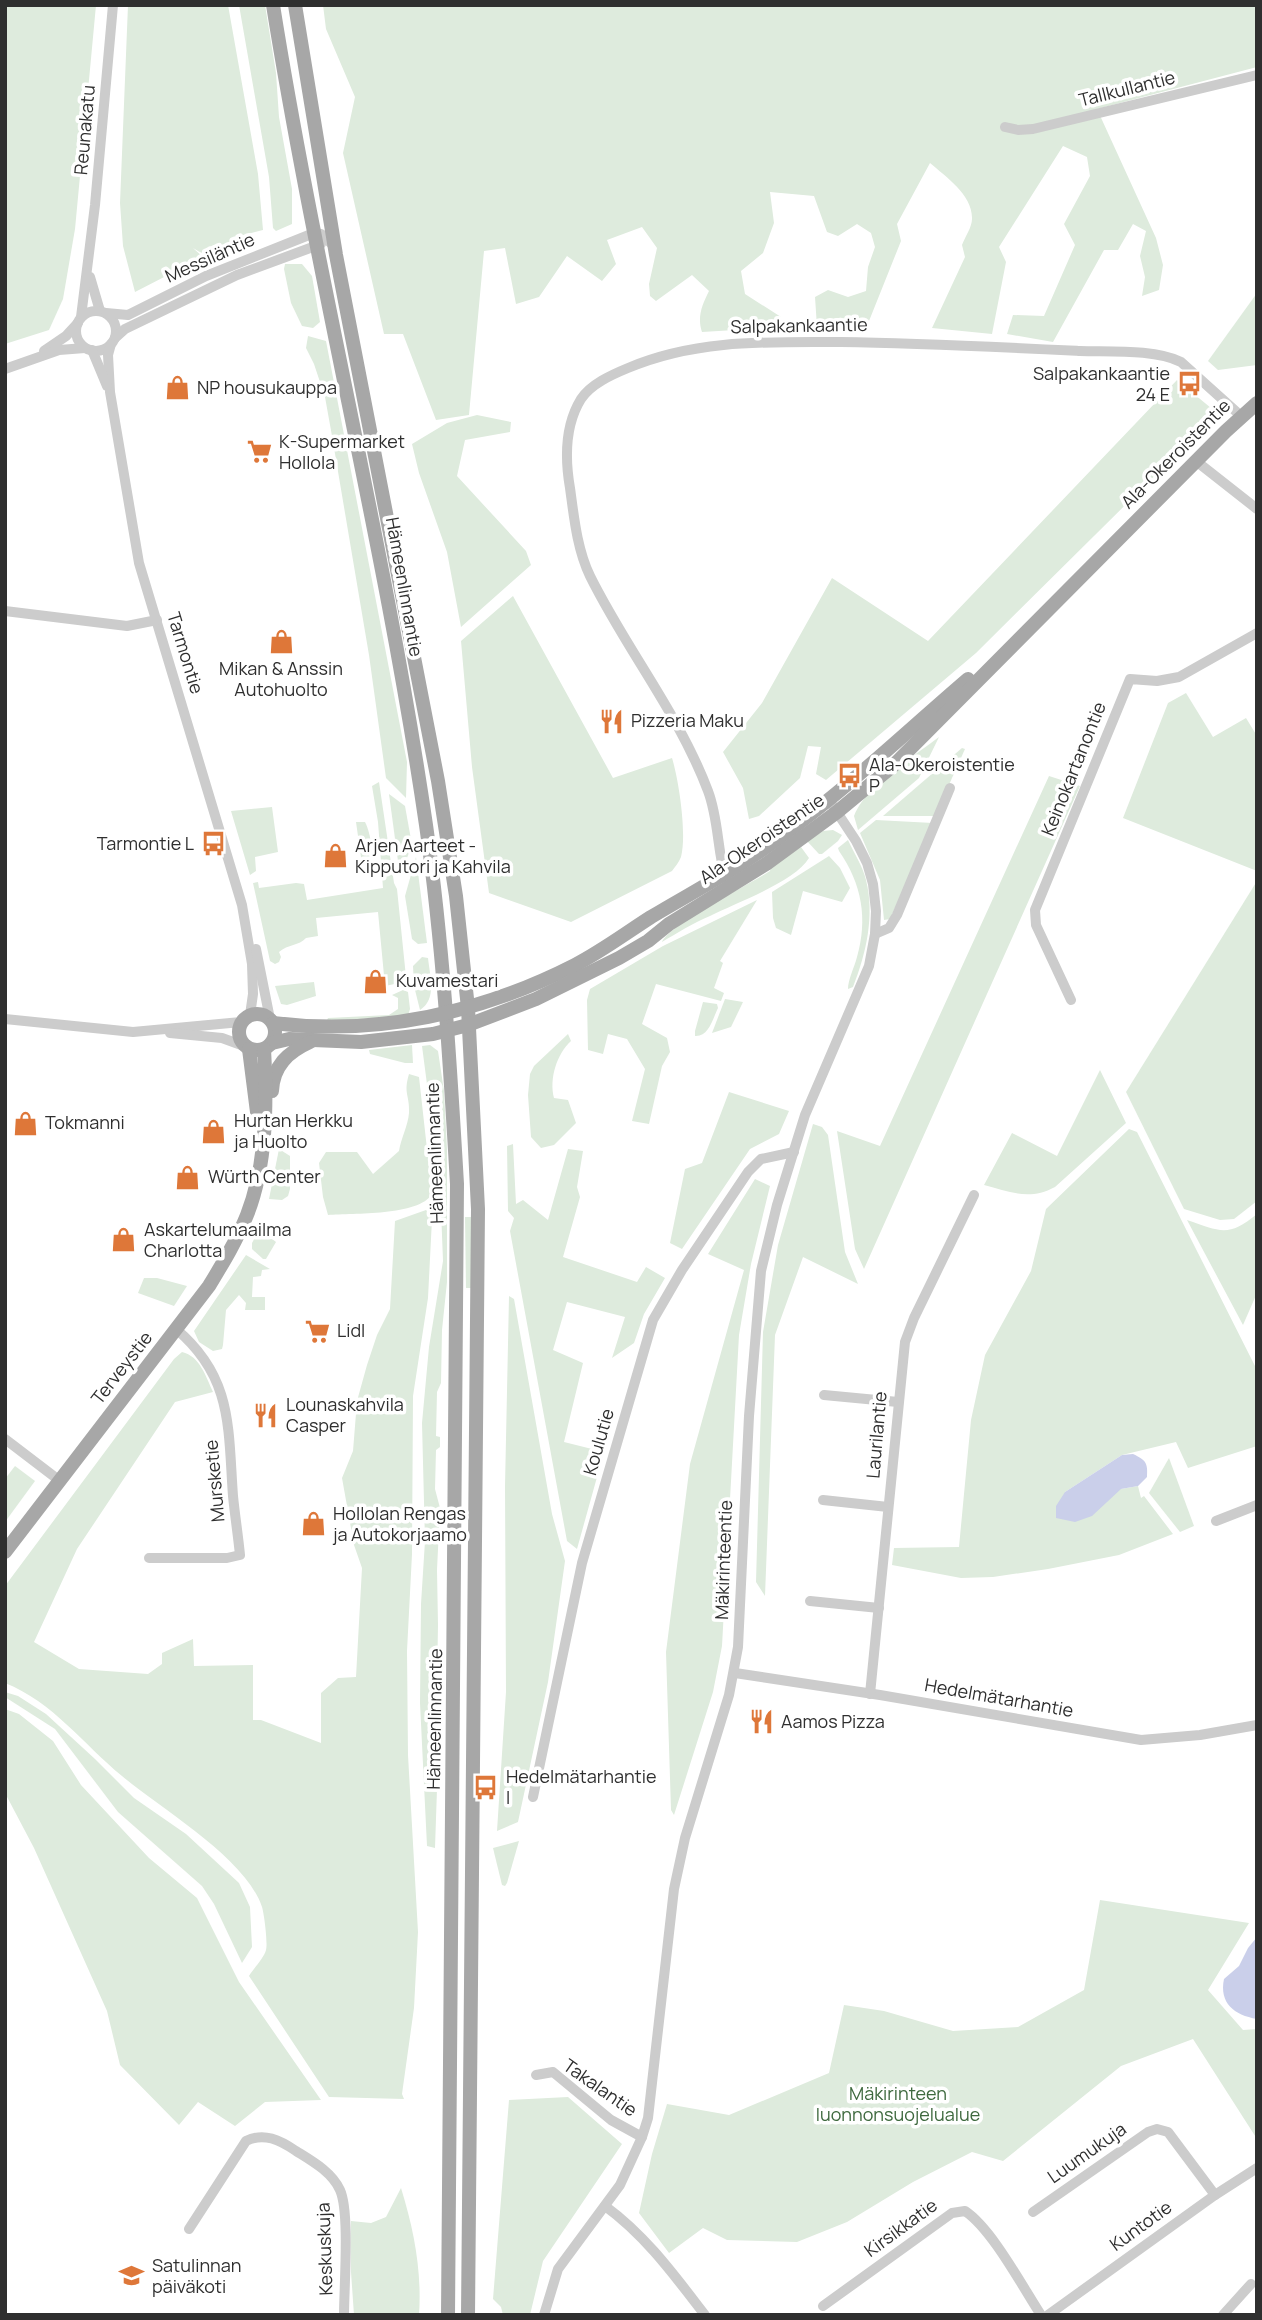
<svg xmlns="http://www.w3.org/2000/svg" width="1262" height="2320" viewBox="0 0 1262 2320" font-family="Manrope,sans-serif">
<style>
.green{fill:#deebdd}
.water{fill:#cacfea}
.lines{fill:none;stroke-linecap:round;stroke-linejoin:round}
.minor{stroke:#ccc;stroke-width:10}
.major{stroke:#a7a7a7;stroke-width:14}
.labels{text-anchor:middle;stroke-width:7;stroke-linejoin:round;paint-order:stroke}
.street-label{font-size:18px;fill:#2f2f2f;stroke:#fff}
.poi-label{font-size:18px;fill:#2f2f2f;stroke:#fff;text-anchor:start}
.park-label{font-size:18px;fill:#3e693e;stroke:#fff}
</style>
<rect width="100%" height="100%" fill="#fff"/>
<g class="green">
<polygon points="5,5 96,5 75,229 63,299 49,330 5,344"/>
<path d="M 128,5 L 228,5 L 258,174 L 263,230 L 240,236 L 230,254 C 215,258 205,256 193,248 L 203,257 L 135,292 L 123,246 L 120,203 Z"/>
<polygon points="239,5 265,5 276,73 279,117 292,189 292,224 276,231 273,228 269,177"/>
<path d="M 323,5 L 1257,5 L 1257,67 L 1097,109 L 1156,238 L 1163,265 L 1159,290 L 1142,296 L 1145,277 L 1140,256 L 1146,231 L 1133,224 L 1118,250 L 1104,250 L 1053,342 L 1007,334 L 1013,315 L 1044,316 L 1075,245 L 1064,224 L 1090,176 L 1087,157 L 1063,146 L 999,247 L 1006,262 L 992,334 L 932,328 L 965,257 L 962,245 C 965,237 972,227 972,219 C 973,195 946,177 930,163 L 897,224 L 901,241 L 867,326 L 817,327 L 815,297 L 828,290 L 848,297 L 866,291 L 868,267 L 875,247 L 871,233 L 857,224 L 838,236 L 827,232 L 814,196 L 770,192 L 774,223 L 763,253 L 741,271 L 745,294 L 781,317 L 782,327 L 702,332 C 697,317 702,305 709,291 L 692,275 L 656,301 L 650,296 L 649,284 L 657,248 L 642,227 L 607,240 L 616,264 L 602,281 L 567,256 L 539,297 L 516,304 L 505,248 L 484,251 L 469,415 L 436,420 L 403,334 L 384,334 L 343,153 L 355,97 L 326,29 Z"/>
<polygon points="285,264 302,264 312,276 320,322 313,328 302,326 291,303 284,269"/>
<polygon points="1257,293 1257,365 1218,370 1208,361"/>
<polygon points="308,336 326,341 407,762 406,798 386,778 369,655 332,436 325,397 314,364 306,348"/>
<polygon points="1177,380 1211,408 1207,424 976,653 826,780 816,774 821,747 808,746 800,778 759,816 749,819 743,788 723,752 762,703 832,578 928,641"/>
<polygon points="477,415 511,422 510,432 465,440 457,476 526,551 531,565 461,627 447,552 419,473 412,444 447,423"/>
<path d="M 513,596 L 613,778 L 672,758 C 679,781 687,834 681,857 C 679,862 675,867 672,871 L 571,922 L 489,893 L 472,767 L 461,641 Z"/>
<polygon points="1186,693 1213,737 1246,718 1257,736 1257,871 1123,818 1168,703"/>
<path d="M 939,737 L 919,778 L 858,830 L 854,816 C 866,785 912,758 939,737 Z"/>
<polygon points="962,748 965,749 935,816 883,816"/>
<polygon points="1049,776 1080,786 864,1269 855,1249 837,1131 880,1146"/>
<path d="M 379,782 L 394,883 L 397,889 L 406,977 L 404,982 L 385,986 L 378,912 L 316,918 L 318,936 L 306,938 C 299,946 288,944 279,952 L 281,957 L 279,962 L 275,964 L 270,961 L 253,883 L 258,882 L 259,888 L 296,883 L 304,884 L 307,900 L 383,888 L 378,822 L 372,786 Z"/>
<polygon points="389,794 405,806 412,845 400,876"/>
<polygon points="272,807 278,852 255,857 256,871 250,875 231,811"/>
<polygon points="876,820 933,823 890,919 884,920 880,880 860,833"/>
<path d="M 356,822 L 365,822 C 371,834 374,854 367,865 L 362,864 Z"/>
<polygon points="833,830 842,835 838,841 822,854 819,854 807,841 823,831"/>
<path d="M 848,840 C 854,853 863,867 866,880 C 875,916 866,954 853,987 L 848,989 C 848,980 854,968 857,957 C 868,919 862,884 839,851 L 838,848 Z"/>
<path d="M 801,847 L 809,858 C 795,882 735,903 710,916 C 693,923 677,933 662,942 C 670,924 748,885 770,871 L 771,867 Z"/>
<polygon points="829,856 840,868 850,888 842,902 803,891 791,935 776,928 773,918 772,892"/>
<polygon points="416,857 427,943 418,944 412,939 405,896"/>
<polygon points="1257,881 1257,1201 1234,1219 1220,1220 1184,1209 1126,1092"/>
<polygon points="757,900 720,961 723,963 714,988 724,993 721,1001 656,984 642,1024 667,1038 670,1052 662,1066 649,1124 632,1121 645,1069 627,1039 608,1034 603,1054 588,1050 587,1000 590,989 663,946"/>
<path d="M 422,957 L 428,958 C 430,977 437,999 420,1010 L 414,986 L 413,966 Z"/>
<polygon points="314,982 316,996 287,1005 281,1004 275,986"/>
<polygon points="403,990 408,992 410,1009 408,1015 326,1022 328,1018 389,1015 398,1009 398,998 392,995"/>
<polygon points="725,999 743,1002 731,1027 712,1033"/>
<path d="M 703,1002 L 717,1004 L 718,1008 C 713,1018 709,1037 695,1036 L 695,1031 Z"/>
<path d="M 568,1034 L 571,1041 C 557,1054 549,1078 554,1098 L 568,1100 L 576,1123 L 554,1145 L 541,1148 L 531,1137 L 528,1095 L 530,1074 L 534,1066 Z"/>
<polygon points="412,1045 413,1063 405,1063 370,1054 369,1050"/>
<polygon points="430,1045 438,1051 444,1091 447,1149 447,1282 442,1330 441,1383 437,1392 436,1436 440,1437 440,1447 436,1450 435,1489 440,1508 437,1570 438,1625 436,1737 438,1765 435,1773 437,1789 435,1848 427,1846 420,1703 421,1604 425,1541 422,1423 429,1347 443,1261 440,1184 422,1046"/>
<path d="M 1100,1070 L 1126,1123 L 1055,1187 C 1029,1201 1011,1192 984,1185 L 1012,1133 L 1057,1156 Z"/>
<path d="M 409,1074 L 419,1077 L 432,1194 C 419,1216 353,1213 328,1215 L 323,1197 L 319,1163 L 326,1152 L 357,1152 L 373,1174 L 399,1151 C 401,1138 408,1126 409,1113 C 410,1095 403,1094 409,1074 Z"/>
<polygon points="729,1092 789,1111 779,1134 750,1149 682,1249 670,1243 685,1169 702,1163"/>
<polygon points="813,1124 822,1127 828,1135 845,1252 858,1284 803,1257 775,1335 765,1596 756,1582 763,1332 778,1245"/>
<polygon points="1129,1129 1137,1132 1257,1370 1257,1446 1188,1468 1176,1442 1122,1455 1065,1492 1121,1489 1138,1486 1141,1498 1144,1496 1173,1534 1119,1555 1048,1569 993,1577 961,1578 892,1565 894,1548 959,1547 971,1420 985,1355 1031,1271 1046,1209"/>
<polygon points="513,1144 516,1204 523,1200 548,1220 568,1149 583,1151 577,1187 580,1197 563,1257 637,1282 646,1267 665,1278 644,1314 634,1343 612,1358 625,1317 567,1302 553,1350 583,1363 564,1442 604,1452 577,1549 567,1541 510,1231 514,1218 508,1211 507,1146"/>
<polygon points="279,1149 290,1156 290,1189 288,1196 282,1200 269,1199"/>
<polygon points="755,1179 770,1186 751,1264 739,1335 722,1646 713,1692 674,1815 671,1810 666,1652 690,1464 744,1270 708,1254"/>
<path d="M 426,1210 L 431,1213 L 432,1219 L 428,1298 L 413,1396 L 412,1554 L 407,1651 L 408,1755 L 418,1932 L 414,2008 L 402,2094 L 404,2099 L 329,2097 L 249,1976 C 253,1969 264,1958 266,1950 C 268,1943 264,1913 262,1907 C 246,1858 161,1809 122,1776 C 83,1744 53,1702 5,1683 L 5,1586 L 174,1359 L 182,1352 C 200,1356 206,1377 213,1392 L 175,1402 L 77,1549 L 34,1642 L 79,1669 L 148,1674 L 162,1664 L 162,1653 L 193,1639 L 194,1666 L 253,1665 L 253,1720 L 261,1720 L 321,1743 L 321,1693 L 338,1678 L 356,1677 L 362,1568 L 354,1545 L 342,1478 L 353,1451 L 357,1401 L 367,1365 L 377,1335 L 390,1309 L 395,1221 Z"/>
<path d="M 1257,1214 L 1257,1293 L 1243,1325 L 1187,1220 C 1220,1231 1228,1238 1257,1214 Z"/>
<polygon points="465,1217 471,1217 471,1288 466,1288"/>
<polygon points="262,1231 276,1242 266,1259 263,1259 252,1249 252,1243 258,1232"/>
<polygon points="246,1255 270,1269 262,1270 261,1276 253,1277 252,1297 265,1297 265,1310 245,1310 246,1303 239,1295 226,1310 223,1345 222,1349 213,1351 199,1342 194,1331"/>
<polygon points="144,1278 157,1278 187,1286 174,1306 138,1293"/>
<polygon points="509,1296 514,1299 552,1514 565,1561 548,1682 518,1822 497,1831 506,1692 505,1486"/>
<polygon points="1169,1458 1194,1526 1180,1532 1149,1493"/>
<polygon points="15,1466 35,1481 5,1522 5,1479"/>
<polygon points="5,1692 18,1696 46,1714 95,1759 134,1798 186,1834 239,1883 250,1907 252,1947 242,1963 214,1904 202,1886 118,1812 55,1729 5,1697"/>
<polygon points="5,1709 19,1714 53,1741 81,1785 149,1858 197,1898 239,1982 321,2100 265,2102 235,2126 198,2102 179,2125 120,2065 107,2011 34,1848 5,1793"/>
<polygon points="519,1841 507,1883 505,1886 502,1885 493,1848"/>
<polygon points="1100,1900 1249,1923 1208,1990 1243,2030 1257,2029 1257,2139 1193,2039 1121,2066 1003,2161 972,2152 913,2182 847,2222 797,2242 727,2240 703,2228 669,2253 639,2213 652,2154 667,2104 729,2115 829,2073 844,2005 884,2011 953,2031 1018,2027 1084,1990"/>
<polygon points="568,2097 622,2144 543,2261 530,2315 503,2315 501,2307 493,2299 509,2100"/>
<path d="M 401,2188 C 414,2230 422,2271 419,2315 L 354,2315 L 351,2272 L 351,2221 L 371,2223 L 386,2217 Z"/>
</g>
<g class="water">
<path d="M 1133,1454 C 1146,1460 1148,1463 1147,1477 L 1138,1486 L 1121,1489 L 1092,1516 L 1075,1522 L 1056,1518 L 1056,1506 L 1065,1492 L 1122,1455 Z"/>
<path d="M 1257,1937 L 1257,2019 C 1234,2015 1219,2003 1224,1979 L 1239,1966 L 1248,1948 Z"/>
</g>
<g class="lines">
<g class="minor">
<polyline points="1005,127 1018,130 1033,129 1257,75"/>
<polyline points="90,277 100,311"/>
<circle cx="96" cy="331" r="20"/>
<polyline points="106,313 128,315 206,276 314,233 321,234 334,246"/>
<polyline points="81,317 95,205 113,5"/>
<polyline points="115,338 125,329 237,275 321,244"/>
<polyline points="111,344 108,355 110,392 139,563 242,905 252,964 253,994 250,1015"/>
<polyline points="92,350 107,386"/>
<polyline points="44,351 66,336 78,323"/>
<polyline points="5,369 59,350 85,348"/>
<polyline points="1196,461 1257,509"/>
<polyline points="5,611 127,626 157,620"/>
<path d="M 726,880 C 717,851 719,820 708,791 C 679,714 626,649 590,576 C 577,549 574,517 570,488 C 565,459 565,425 581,399 C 591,384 611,375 628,368 C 696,339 768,342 841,342 C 921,343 1000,347 1080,351 C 1110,352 1155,349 1181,362 L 1241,416"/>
<polyline points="875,934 889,928 897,915 950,788"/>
<polyline points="256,949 270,1019"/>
<polyline points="1071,1000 1036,925 1035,910 1130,679 1157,681 1179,677 1257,633"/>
<polyline points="5,1019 133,1032 241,1022"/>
<polyline points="170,1033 222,1038 244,1046"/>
<polyline points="824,1395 898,1402"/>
<polyline points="5,1439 60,1481"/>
<polyline points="823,1500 888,1507"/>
<polyline points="1216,1521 1257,1505"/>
<path d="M 149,1558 L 227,1558 L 240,1555 C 238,1535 235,1516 233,1496 C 228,1428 233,1377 176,1329"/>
<polyline points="810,1601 879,1608"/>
<polyline points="735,1673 880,1695 1141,1740 1200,1735 1257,1725"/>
<polyline points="870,1694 905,1342 914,1318 974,1195"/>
<polyline points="533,1797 582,1563 653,1320 682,1270 748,1172 761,1159 794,1152"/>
<polyline points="536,2075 553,2072 611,2120 642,2137"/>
<path d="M 605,2206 C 646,2236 674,2275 705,2315"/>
<polyline points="1033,2212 1148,2132 1157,2129 1168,2132 1215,2195"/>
<path d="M 189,2229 L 246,2141 C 264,2132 280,2140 296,2151 C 312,2161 332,2172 340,2190 C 350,2212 344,2287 344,2315"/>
<path d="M 823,2306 L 952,2213 L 965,2211 C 992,2229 1022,2286 1041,2315"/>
<polyline points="544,2315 558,2269 620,2185 642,2137 648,2118 674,1889 685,1838 729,1695 738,1647 749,1416 761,1271 777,1205 805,1115 869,966 875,934 876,911 873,884 867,863 856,841 829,800"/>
<polyline points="1048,2315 1215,2195 1257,2168"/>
<polyline points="1223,2315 1251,2284"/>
</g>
<g class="major">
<path d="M 273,5 C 317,280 386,550 426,825 C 443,944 450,1064 457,1184 L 448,2315"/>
<polyline points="295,5 336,255 438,781 456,896 468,1008 478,1209 468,2315"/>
<circle cx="257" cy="1032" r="18"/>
<path d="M 273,1023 C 378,1036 481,1013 575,965 C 602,951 626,933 651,917 C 686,896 722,877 756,854 C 832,803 898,739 968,679"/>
<polyline points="272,1043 289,1039 361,1042 433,1034 468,1025 536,999 619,958 648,941 669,924 766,864 837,812 895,764 1226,431 1257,403"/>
<polyline points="249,1049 257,1112"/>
<path d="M 272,1091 C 273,1066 288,1052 310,1042"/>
<path d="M 5,1552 L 209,1286 C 223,1263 237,1240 247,1215 C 267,1164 267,1103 264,1049"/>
</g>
</g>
<defs>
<symbol id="bus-bare" viewBox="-9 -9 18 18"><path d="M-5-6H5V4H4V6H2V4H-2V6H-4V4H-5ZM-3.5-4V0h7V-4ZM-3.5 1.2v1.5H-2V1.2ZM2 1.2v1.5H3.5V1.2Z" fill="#de7739" stroke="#fff" stroke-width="2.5" paint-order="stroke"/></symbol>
<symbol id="shop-bare" viewBox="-9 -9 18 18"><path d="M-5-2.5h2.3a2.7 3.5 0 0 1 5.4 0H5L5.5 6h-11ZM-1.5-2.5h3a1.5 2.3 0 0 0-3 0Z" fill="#de7739" stroke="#fff" stroke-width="2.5" paint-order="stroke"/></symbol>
<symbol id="supermarket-bare" viewBox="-9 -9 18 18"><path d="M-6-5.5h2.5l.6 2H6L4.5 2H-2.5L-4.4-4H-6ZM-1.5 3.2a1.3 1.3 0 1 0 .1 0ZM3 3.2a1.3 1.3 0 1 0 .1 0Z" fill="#de7739" stroke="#fff" stroke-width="2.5" paint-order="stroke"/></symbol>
<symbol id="restaurant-bare" viewBox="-9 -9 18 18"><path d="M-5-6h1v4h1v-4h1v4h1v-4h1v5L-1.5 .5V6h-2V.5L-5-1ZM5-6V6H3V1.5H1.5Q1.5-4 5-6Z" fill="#de7739" stroke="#fff" stroke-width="2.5" paint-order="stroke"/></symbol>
<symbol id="school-bare" viewBox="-9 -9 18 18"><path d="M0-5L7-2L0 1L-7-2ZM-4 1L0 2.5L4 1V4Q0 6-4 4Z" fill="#de7739" stroke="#fff" stroke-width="2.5" paint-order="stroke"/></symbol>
</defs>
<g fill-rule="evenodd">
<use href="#bus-bare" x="1172" y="366" width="35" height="35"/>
<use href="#shop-bare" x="160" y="370" width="35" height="35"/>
<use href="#supermarket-bare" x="242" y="434" width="35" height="35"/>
<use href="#shop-bare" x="264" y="624" width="35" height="35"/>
<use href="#restaurant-bare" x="594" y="704" width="35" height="35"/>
<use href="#bus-bare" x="832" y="758" width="35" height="35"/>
<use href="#bus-bare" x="196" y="826" width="35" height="35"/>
<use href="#shop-bare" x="318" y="838" width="35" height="35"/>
<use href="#shop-bare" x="358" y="964" width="35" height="35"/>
<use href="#shop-bare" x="8" y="1106" width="35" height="35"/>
<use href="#shop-bare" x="196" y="1114" width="35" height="35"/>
<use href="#shop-bare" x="170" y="1160" width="35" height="35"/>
<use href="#shop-bare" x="106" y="1222" width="35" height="35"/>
<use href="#supermarket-bare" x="300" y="1314" width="35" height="35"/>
<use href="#restaurant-bare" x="248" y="1398" width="35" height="35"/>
<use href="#shop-bare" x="296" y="1506" width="35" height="35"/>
<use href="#restaurant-bare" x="744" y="1704" width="35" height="35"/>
<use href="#bus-bare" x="468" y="1770" width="35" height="35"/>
<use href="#school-bare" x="114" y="2258" width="35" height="35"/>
</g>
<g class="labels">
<g class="street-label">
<text transform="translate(1127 89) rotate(-14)" y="6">Tallkullantie</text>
<text transform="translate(85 130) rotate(-85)" y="6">Reunakatu</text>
<text transform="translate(210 258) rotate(-24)" y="6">Messiläntie</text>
<text transform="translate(799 326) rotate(-1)" y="6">Salpakankaantie</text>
<text transform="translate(1176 454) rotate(-45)" y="6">Ala-Okeroistentie</text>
<text transform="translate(404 587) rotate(80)" y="6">Hämeenlinnantie</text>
<text transform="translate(185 653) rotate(73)" y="6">Tarmontie</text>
<text transform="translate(1074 769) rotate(-68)" y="6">Keinokartanontie</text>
<text transform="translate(762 839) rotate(-34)" y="6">Ala-Okeroistentie</text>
<text transform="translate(435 1153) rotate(-92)" y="6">Hämeenlinnantie</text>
<text transform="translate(122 1368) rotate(-52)" y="6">Terveystie</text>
<text transform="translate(877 1435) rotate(-85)" y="6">Laurilantie</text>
<text transform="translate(599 1442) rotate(-74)" y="6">Koulutie</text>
<text transform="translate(215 1481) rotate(-95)" y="6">Mursketie</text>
<text transform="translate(724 1560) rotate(-88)" y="6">Mäkirinteentie</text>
<text transform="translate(999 1698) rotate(10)" y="6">Hedelmätarhantie</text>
<text transform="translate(435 1719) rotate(-89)" y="6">Hämeenlinnantie</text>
<text transform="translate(600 2088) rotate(35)" y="6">Takalantie</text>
<text transform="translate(1087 2153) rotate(-35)" y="6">Luumukuja</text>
<text transform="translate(1141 2226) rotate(-36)" y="6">Kuntotie</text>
<text transform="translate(901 2228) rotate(-36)" y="6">Kirsikkatie</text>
<text transform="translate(325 2249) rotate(-92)" y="6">Keskuskuja</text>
</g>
<g class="poi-label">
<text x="1170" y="380" text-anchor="end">Salpakankaantie<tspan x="1170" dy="21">24 E</tspan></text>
<text x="197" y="394">NP housukauppa</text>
<text x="279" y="448">K-Supermarket<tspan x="279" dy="21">Hollola</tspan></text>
<text x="281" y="675" text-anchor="middle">Mikan &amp; Anssin<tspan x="281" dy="21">Autohuolto</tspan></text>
<text x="631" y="727">Pizzeria Maku</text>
<text x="869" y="771">Ala-Okeroistentie<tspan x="869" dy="21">P</tspan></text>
<text x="194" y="850" text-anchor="end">Tarmontie L</text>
<text x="355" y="852">Arjen Aarteet -<tspan x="355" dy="21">Kipputori ja Kahvila</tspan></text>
<text x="396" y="987">Kuvamestari</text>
<text x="234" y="1127">Hurtan Herkku<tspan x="234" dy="21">ja Huolto</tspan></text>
<text x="45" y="1129">Tokmanni</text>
<text x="208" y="1183">Würth Center</text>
<text x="144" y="1236">Askartelumaailma<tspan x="144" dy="21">Charlotta</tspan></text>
<text x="337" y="1337">Lidl</text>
<text x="286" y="1411">Lounaskahvila<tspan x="286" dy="21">Casper</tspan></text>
<text x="333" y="1520">Hollolan Rengas<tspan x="333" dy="21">ja Autokorjaamo</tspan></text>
<text x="781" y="1728">Aamos Pizza</text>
<text x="506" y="1783">Hedelmätarhantie<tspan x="506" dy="21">I</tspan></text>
<text x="152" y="2272">Satulinnan<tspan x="152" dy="21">päiväkoti</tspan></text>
</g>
<g class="park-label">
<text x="898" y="2100">Mäkirinteen<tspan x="898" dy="21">luonnonsuojelualue</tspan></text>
</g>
</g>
<rect width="1262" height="2320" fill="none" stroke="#2f2f2f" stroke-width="14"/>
</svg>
